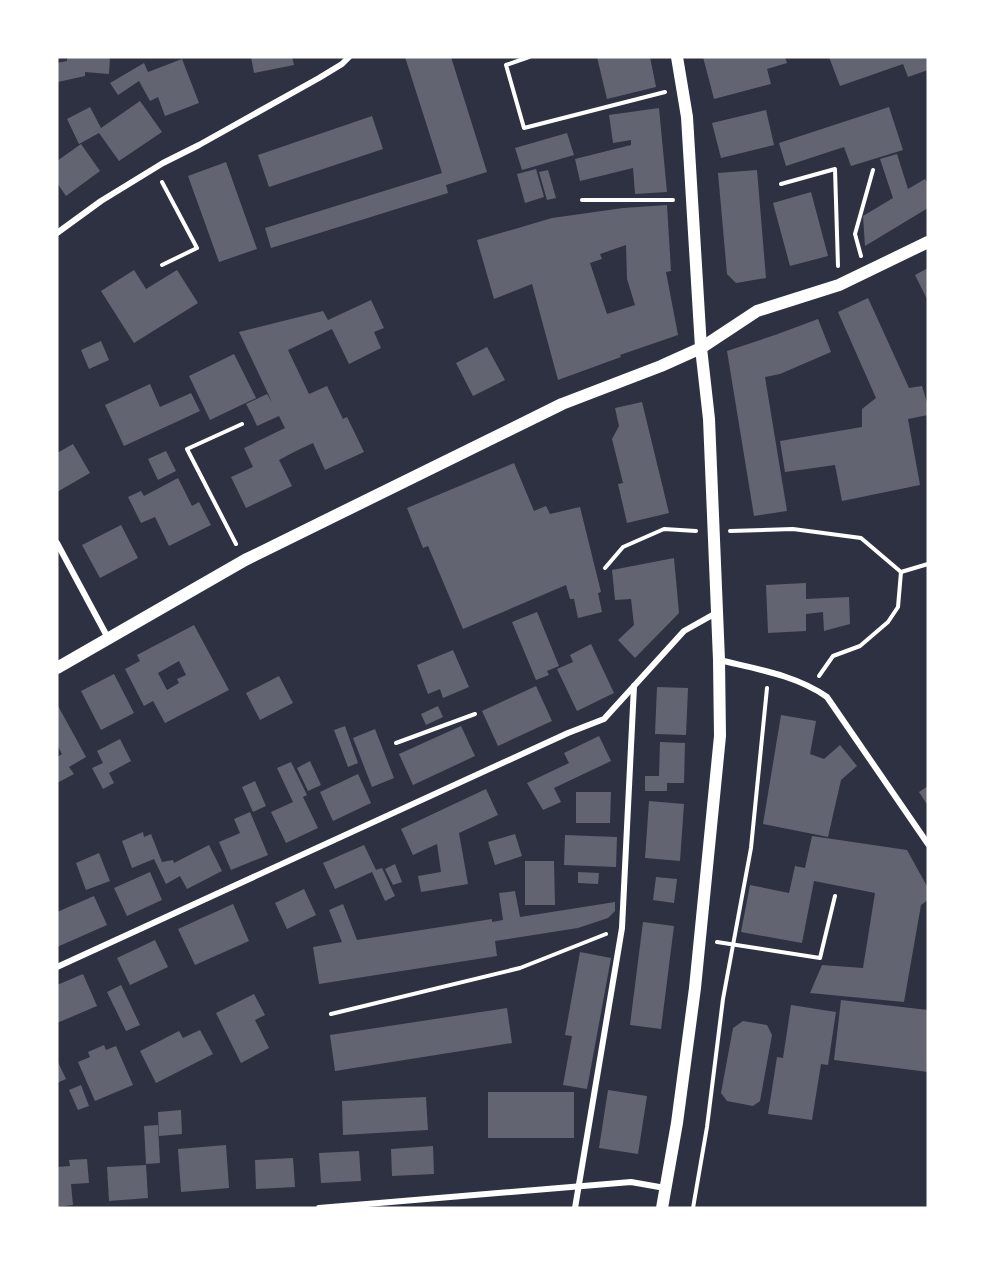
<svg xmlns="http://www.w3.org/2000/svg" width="985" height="1265" viewBox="0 0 985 1265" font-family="'Public Sans',sans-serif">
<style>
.building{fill:#626471;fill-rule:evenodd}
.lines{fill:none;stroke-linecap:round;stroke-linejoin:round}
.path{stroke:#fff;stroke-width:4}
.minor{stroke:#fff;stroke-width:6}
.secondary{stroke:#fff;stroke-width:12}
</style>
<rect width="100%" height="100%" fill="#2d3142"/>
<g class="building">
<polygon points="67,57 110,57 109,74 85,72 85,76 58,82 57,63 67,61"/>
<polygon points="251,57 292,57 294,65 254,73"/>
<polygon points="405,57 451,57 487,172 446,185 448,193 271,248 265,228 442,173"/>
<polygon points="597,57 650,57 656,87 607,99"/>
<polygon points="703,57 785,57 787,63 767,69 771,84 714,99"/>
<polygon points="829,57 928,57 928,70 908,77 903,64 840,86"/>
<polygon points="182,59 199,103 165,116 158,97 150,101 139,81 118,95 110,83 144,63 148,72"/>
<polygon points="140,101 162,132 119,161 99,133 79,144 67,119 90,107 101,128"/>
<polygon points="889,107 903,150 851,166 844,147 786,166 779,143"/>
<polygon points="659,108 667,192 635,194 633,168 580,181 575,159 631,145 631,140 613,143 609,115"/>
<polygon points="766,110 774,145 721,158 712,123"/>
<polygon points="372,116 383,149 269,187 258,155"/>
<polygon points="567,133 574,155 522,170 515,148"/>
<polygon points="81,144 100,171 66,196 57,183 57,161"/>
<polygon points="897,154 908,189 925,179 928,184 928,208 865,246 863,216 893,198 880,159"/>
<polygon points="226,162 257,249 219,262 188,176"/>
<polygon points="536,169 544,197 525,203 517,174"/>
<polygon points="548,170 556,198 547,200 539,172"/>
<polygon points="757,170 766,278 736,283 727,274 718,173"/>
<polygon points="811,192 828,256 790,266 773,203"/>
<path d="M 667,205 L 671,271 L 666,272 L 678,335 L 620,355 L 621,357 L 558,380 L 532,284 L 494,299 L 477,240 L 552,218 L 623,208 ZM 626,245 L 627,279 L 635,305 L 607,314 L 590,263 L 602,259 L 600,254 Z"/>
<polygon points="928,268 928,301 915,275"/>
<polygon points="134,270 146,289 177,270 198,303 134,343 101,291"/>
<polygon points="868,298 909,388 922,386 928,406 928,415 908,419 920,485 842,501 835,465 785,472 780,441 862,427 862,409 876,398 838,312"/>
<polygon points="371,300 384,328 374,332 381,348 349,364 332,329 288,350 309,394 327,386 343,419 347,417 364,452 325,470 313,443 296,451 279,460 292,486 246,508 231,477 253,467 244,448 285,428 279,416 257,426 252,415 246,404 267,394 272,402 239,332 323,311 328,320"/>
<polygon points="818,319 831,352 780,374 765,377 787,511 754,516 727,351 775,335"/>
<polygon points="101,341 109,360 89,369 81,350"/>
<polygon points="487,347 505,380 473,396 456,363"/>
<polygon points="234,354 256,398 210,420 189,376"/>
<polygon points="150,384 160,407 191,393 200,411 124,446 105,405"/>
<polygon points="642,402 669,513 627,523 618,484 623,483 612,439 619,426 615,408"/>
<polygon points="73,444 90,473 57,492 57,453"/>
<polygon points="166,451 176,471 158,480 148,459"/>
<polygon points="514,463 534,511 546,506 550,514 580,507 601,592 598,593 602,612 578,618 574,599 570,599 566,585 463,629 428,546 423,548 407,508"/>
<polygon points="178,478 192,506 199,502 211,525 169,546 155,517 141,523 128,497 141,491 144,496"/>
<polygon points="121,525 138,558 100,578 82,545"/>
<polygon points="674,558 679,613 635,658 618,640 634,625 631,599 615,600 612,570"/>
<polygon points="806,583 806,599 849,597 850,624 824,631 823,612 806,614 806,631 768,633 766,585"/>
<polygon points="537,612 559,666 547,671 549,675 536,680 512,622"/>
<path d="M 194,625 L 229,690 L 165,723 L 153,701 L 144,706 L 125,669 L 140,661 L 137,655 ZM 179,661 L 186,675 L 177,679 L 179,683 L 167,690 L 158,673 Z"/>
<polygon points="591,644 614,693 577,711 557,669 573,662 570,655"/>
<polygon points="453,650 469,687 443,698 440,689 428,694 417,665"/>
<polygon points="114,674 134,713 101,730 81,691"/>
<polygon points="279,676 293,703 260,720 246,693"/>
<polygon points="536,686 552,721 498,746 482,711"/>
<polygon points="657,687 688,688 686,735 655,734"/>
<polygon points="57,704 86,757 69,767 74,774 57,783 57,757 62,754 57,745"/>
<polygon points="438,706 443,717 426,725 421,714"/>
<polygon points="781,715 816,721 810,754 824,759 840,745 857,766 841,780 828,837 763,824"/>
<polygon points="345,726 358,763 348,767 334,730"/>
<polygon points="461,726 475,756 413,785 399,754"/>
<polygon points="375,729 394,778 372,787 353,738"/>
<polygon points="599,736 611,761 554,788 561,802 543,810 527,783 569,763 564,753"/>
<polygon points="120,739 131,761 109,773 114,783 103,789 92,768 103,763 97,751"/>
<polygon points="660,742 685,743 684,783 667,783 667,791 645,791 645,776 659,776"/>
<polygon points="310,761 321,785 308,791 297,768"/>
<polygon points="291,762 307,795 303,797 318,828 286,843 271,812 293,802 277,768"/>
<polygon points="358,774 371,803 333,821 320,792"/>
<polygon points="255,781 266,806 253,812 242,787"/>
<polygon points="928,786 928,806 919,792"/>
<polygon points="486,789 498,815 459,833 468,884 421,892 418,876 441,872 437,844 413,855 401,829"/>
<polygon points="576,792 611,792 610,823 576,823"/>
<polygon points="649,801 684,804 680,861 645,858"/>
<polygon points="250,812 268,855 231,870 219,842 240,833 234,819"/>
<polygon points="143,832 144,837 151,834 162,862 173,860 174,863 209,845 222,871 187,889 180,876 166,884 154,859 132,868 122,841"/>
<polygon points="515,834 522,856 495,865 488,842"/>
<polygon points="565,835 617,837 616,867 564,865"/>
<polygon points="812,836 907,850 928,888 928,900 921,905 904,1002 810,993 822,965 863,968 875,893 814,881 802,943 741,932 750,885 789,893 795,866 805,868"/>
<polygon points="364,845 376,870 382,868 395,896 385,901 372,872 335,889 323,863"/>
<polygon points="99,853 110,881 86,890 76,863"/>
<polygon points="525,861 554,861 555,905 525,905"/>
<polygon points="395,864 402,882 393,885 385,869"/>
<polygon points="150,872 162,900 127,916 114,888"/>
<polygon points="578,872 599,873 598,884 578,883"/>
<polygon points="656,877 677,879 674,903 653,900"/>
<polygon points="304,889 316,915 287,929 275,903"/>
<polygon points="515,891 520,917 615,902 615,911 608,918 578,928 495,941 497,956 319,984 313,947 342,942 329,910 343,904 357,940 492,919 492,922 503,920 499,893"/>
<polygon points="94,896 107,925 57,947 57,912"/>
<polygon points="233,904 249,941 195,965 178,929"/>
<polygon points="643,922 674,926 661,1029 630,1025"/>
<polygon points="155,940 168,967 130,985 117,958"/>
<polygon points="580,952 611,958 587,1089 563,1085 572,1036 565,1035"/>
<polygon points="83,974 97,1006 57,1023 57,985"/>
<polygon points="121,985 140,1025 126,1031 107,992"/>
<polygon points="254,994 265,1015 255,1020 269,1048 241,1063 216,1013"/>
<polygon points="841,1000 928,1010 928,1072 834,1060"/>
<polygon points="791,1005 836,1012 828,1065 821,1064 812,1120 768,1114 777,1057 783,1058"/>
<polygon points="507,1008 512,1043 335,1071 330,1035"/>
<polygon points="743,1021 767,1025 772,1035 760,1101 753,1106 727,1101 721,1093 733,1028"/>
<polygon points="200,1030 213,1054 156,1083 140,1051 179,1031 183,1038"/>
<polygon points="104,1045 106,1050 116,1046 133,1085 95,1101 78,1062 90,1057 88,1052"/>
<polygon points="57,1060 66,1079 57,1083"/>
<polygon points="81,1085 89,1106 78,1110 69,1090"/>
<polygon points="608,1090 647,1096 638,1154 599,1148"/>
<rect x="488" y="1092" width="86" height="46"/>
<polygon points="426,1097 428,1130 343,1135 342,1101"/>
<polygon points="181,1110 182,1134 159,1136 158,1112"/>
<polygon points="158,1125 160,1163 146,1164 144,1126"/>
<polygon points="226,1145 229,1188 181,1192 178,1149"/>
<polygon points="433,1146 434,1174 392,1176 391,1149"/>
<polygon points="359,1151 361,1181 321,1183 319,1153"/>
<polygon points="293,1158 295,1187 256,1189 255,1160"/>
<polygon points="87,1159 89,1183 71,1184 73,1205 57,1207 57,1167 70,1166 69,1160"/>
<polygon points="146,1165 148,1198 109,1201 107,1167"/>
</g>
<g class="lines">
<g class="path">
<polyline points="529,57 506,65 524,128 665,92"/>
<polyline points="162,182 197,248 162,265"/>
<polyline points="781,184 835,169 838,266"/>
<polyline points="582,200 673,200"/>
<polyline points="861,256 855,234 873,170"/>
<polyline points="730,531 793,529 861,538 901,572 928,564"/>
<polyline points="236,544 187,449 242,424"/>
<polyline points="605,568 623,547 664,529 696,531"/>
<polyline points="819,676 833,656 860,646 888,622 898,607 901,572"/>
<polyline points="396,743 475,714"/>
<polyline points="717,942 820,958 835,896"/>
<polyline points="331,1014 520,968 606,934"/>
<polyline points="693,1208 707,1127 723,999 751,848 767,688"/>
</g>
<g class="minor">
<polyline points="57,233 101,201 163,163 199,145 319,78 342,64 349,57"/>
<polyline points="57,543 108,638"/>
<path d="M 719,660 C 756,669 796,675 827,697 L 928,844"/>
<polyline points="57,967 568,733 604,719 684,631 716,613"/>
<polyline points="319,1208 631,1182 665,1188"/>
<polyline points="575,1208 622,928 634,686"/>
</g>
<g class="secondary">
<polyline points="57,668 245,560 562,404 661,366 701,348 757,311 839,285 928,242"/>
<polyline points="662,1208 677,1123 695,988 720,736 719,660 709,419 701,348 687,117 677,57"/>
</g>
</g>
<rect width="985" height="1265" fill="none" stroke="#ffffff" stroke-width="117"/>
</svg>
